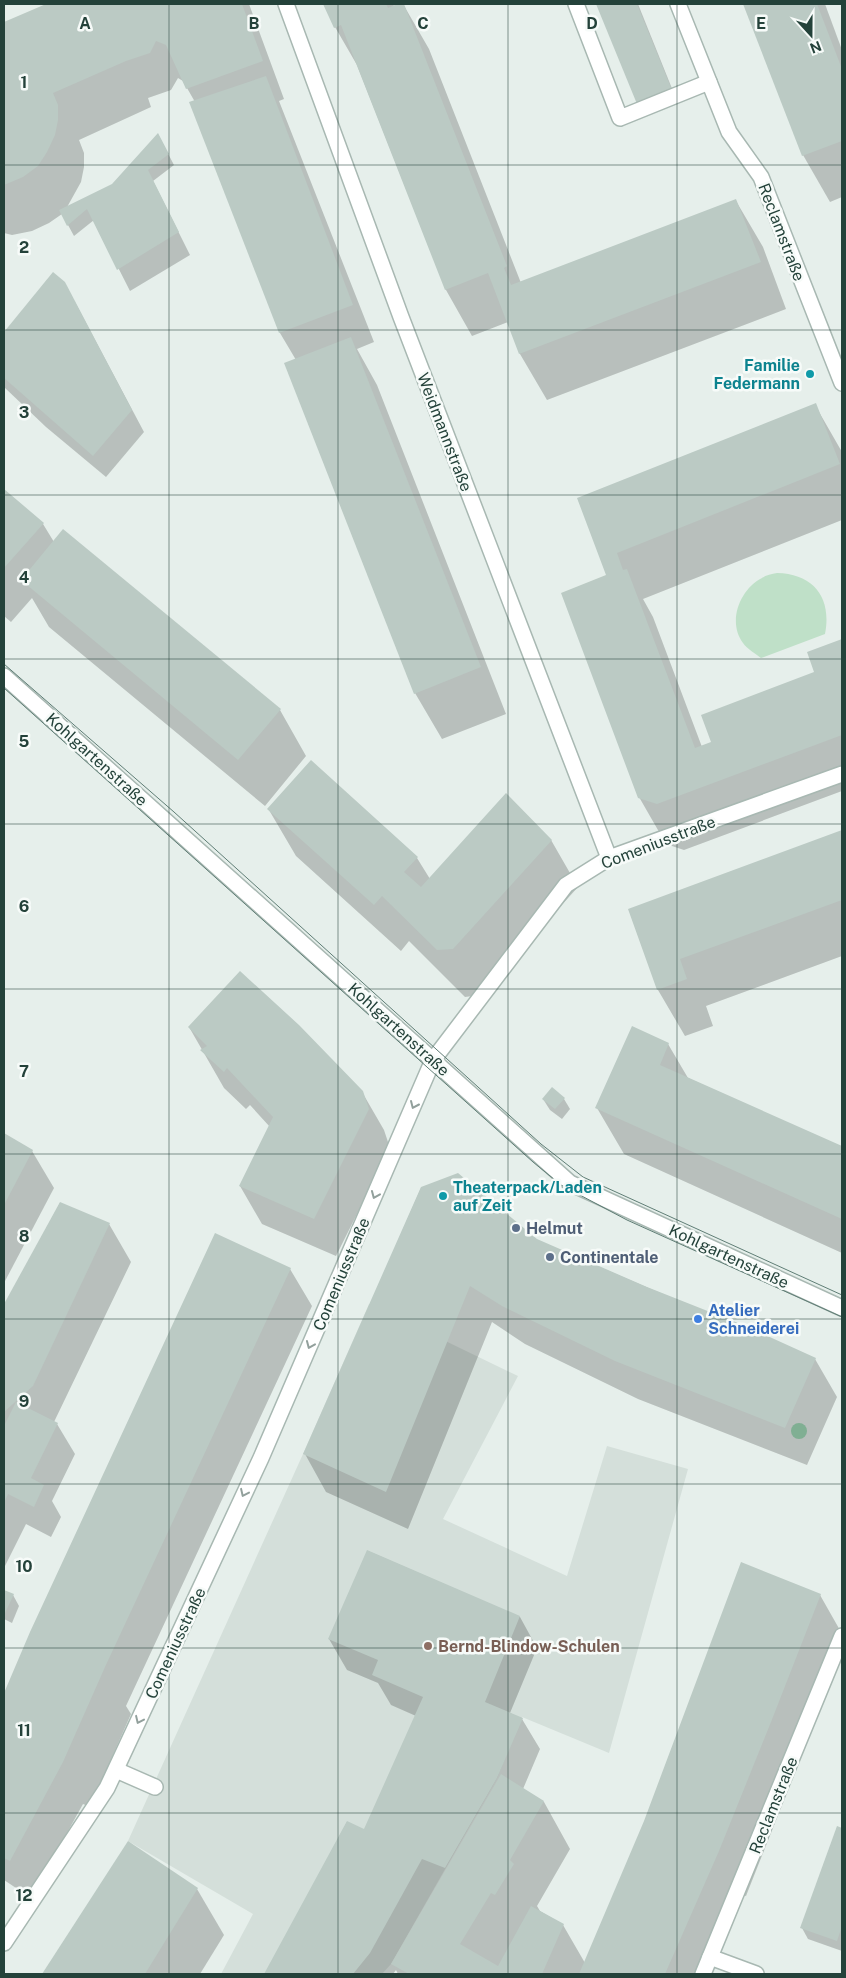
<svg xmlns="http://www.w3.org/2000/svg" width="846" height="1978" viewBox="0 0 846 1978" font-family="'Public Sans',sans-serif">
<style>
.built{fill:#d4dfda}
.green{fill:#bfe0c8}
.shadow{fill:#0003}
.building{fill:#bbcac4}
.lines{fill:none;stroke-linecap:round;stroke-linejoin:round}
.minor-casing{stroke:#a8b8b2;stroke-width:18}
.minor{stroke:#fff;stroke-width:15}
.tram{stroke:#5f7d75;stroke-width:1}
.tree{fill:#80af93}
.oneway{stroke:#92a09c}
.grid{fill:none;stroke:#24423a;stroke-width:1;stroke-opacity:0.55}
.culture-dot{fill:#0f9aa8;stroke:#f7fbf9;stroke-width:2}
.service-dot{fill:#5c6f8a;stroke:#f7fbf9;stroke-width:2}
.shop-dot{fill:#3f7fe0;stroke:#f7fbf9;stroke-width:2}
.education-dot{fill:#8d6e63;stroke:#f7fbf9;stroke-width:2}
.labels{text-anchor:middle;stroke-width:5;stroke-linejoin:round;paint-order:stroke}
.street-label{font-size:16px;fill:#24423a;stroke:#f7fbf9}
.culture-label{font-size:16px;font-weight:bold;fill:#0d838f;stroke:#f7fbf9;text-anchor:end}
.service-label{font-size:16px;font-weight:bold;fill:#4e5e75;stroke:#f7fbf9;text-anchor:start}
.shop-label{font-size:16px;font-weight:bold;fill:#366cbe;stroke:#f7fbf9;text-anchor:start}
.education-label{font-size:16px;font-weight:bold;fill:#785e54;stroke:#f7fbf9;text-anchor:start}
.grid-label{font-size:16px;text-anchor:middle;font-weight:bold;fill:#24423a;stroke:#f7fbf9;stroke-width:5;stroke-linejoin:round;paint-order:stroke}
</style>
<rect width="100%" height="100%" fill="#e6efeb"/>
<polygon class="built" points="369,1304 518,1376 443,1519 567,1576 607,1446 688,1469 609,1753 522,1717 497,1778 391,1964 382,1974 221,1974 253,1914 128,1841 303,1454"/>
<path class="green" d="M 777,573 C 814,574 832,598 825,634 L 761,658 C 756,654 747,649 743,643 C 727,622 740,589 762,578 C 766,575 772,574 777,573 Z"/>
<g class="shadow">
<polygon points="49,4 249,4 284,99 279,101 374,342 357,349 377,385 506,714 442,739 415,693 296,360 280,333 195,102 183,81 178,78 171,90 148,98 151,107 79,140 84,153 84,167 81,182 66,209 113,185 164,146 174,165 153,181 190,255 130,291 94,220 74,236 62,214 49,223 32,231 12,235 4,233 4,23"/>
<polygon points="325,4 393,4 394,6 403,4 429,49 521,283 736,201 763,247 786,309 547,400 520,354 508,322 472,336 446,290 357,65 335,27"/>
<polygon points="597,4 638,4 677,101 638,104"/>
<polygon points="745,4 825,4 842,50 842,197 830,202 803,155"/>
<polygon points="53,273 64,283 77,306 144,432 106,477 46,427 4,387 4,334"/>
<polygon points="815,405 842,452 842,520 643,599 653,617 702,747 713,743 816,672 809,653 842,640 842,791 684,850 666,844 639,797 608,576 578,499"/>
<polygon points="4,490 43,524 54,542 280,710 306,756 265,806 49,627 32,598 11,622 4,616"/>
<polygon points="269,810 417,858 430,879 551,840 578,887 480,995 465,997 409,941 401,951 296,856"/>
<polygon points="841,832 842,956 706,1006 713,1026 685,1036 658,990 629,910"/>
<polygon points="189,1027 362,1092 384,1130 390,1148 336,1256 262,1224 240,1186 270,1127 250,1105 246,1109 224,1088"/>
<polygon points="668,1044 688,1078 842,1148 842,1253 624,1154 597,1108"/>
<polygon points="543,1099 564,1099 570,1109 562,1119 550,1110"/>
<polygon points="4,1134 32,1151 54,1188 4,1283"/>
<polygon points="421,1188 536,1240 815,1359 837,1397 807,1465 638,1399 525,1344 492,1322 408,1529 326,1492 305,1454"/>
<polygon points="60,1203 109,1224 131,1262 54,1422 57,1424 75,1454 52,1501 61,1517 51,1537 26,1524 4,1568 4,1307"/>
<polygon points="290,1269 312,1306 126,1706 131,1714 90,1807 83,1804 31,1898 4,1880 4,1696 31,1633"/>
<polygon points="368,1551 520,1617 537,1648 510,1713 522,1719 540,1749 523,1789 544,1802 570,1849 537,1906 540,1911 563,1925 585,1963 820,1595 841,1632 806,1723 811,1732 746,1896 738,1894 703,1974 398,1974 396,1970 393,1974 266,1974 347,1822 365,1831 416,1716 391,1705 378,1683 347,1670 329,1639"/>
<polygon points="4,1591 13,1595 19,1606 12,1623 4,1619"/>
<polygon points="838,1828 842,1829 842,1951 808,1939 802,1928"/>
<polygon points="128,1843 197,1889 224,1935 200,1974 44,1974"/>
</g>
<g class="building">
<polygon points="46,4 242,4 263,61 186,89 166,45 156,41 150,53 126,61 53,93 58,105 58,120 55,135 47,152 38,166 23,177 4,185 4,22"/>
<polygon points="323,4 386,4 388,8 397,4 404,4 507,266 504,268 511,285 736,199 761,262 519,354 488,273 445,290 341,25 334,28"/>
<polygon points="596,4 637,4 672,90 637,104"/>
<polygon points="743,4 817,4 842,69 842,141 802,156"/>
<polygon points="266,76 353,305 279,333 189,102"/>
<polygon points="158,133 169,154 148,170 179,232 117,270 87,209 67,226 59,210 112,184"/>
<polygon points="53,272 65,282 132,410 93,456 4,378 4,332"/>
<polygon points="351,337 481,667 414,694 284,363"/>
<polygon points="816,403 840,464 617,553 623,570 627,569 695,748 711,742 701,715 814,672 807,652 842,639 842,735 657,804 638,798 561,593 606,575 577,498"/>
<polygon points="4,489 44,523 4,568"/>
<polygon points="63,529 281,709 238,760 21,580"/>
<polygon points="311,760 418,857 404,872 421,887 506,793 552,840 453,949 437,950 382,896 374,905 267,809"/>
<polygon points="842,830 842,900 680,959 687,979 657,990 628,909"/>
<polygon points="240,971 299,1025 363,1091 369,1109 314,1219 239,1186 273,1117 227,1068 224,1072 200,1050 207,1046 188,1027"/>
<polygon points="632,1026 669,1043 660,1065 842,1146 842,1219 595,1108"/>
<polygon points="552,1087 565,1098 555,1109 542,1099"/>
<polygon points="4,1133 33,1150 4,1205"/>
<polygon points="458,1173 537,1239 647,1287 748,1327 816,1358 785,1428 615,1361 502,1306 470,1286 386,1492 303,1454 421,1187"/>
<polygon points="60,1202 110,1223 33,1386 4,1412 4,1304"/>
<polygon points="215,1233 291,1268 105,1667 63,1762 10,1861 4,1858 4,1693 30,1632"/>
<polygon points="16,1402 58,1423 31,1478 44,1485 34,1507 8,1494 4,1503 4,1426"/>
<polygon points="367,1550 520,1616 485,1702 523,1718 497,1778 445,1868 422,1859 370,1953 353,1974 264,1974 347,1821 364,1829 423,1697 372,1675 378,1660 328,1639"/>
<polygon points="741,1562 821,1594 771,1722 719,1851 665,1974 579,1974 644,1821"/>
<polygon points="4,1590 14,1594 5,1613 4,1612"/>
<polygon points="501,1774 544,1801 510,1860 514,1864 495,1895 491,1893 460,1944 498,1966 531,1906 564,1924 542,1974 409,1974 391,1964"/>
<polygon points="837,1826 842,1828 842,1926 837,1941 800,1928"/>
<polygon points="128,1841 198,1888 145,1974 42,1974"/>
</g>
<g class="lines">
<defs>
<g id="minor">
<polyline points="286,4 401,317 609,858"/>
<polyline points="576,4 620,118 709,82"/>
<polyline points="678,4 729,132 761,177 842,383"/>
<polyline points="4,676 570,1183 842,1308"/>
<polyline points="116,1770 155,1787"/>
<polyline points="4,1943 107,1788 261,1458 433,1060 566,885 609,858 842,774"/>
<polyline points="710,1957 756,1974"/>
<polyline points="703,1974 842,1636"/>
</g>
</defs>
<use href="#minor" class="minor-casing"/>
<use href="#minor" class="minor"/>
<g class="tram">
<polyline points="4,664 174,812 541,1144 583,1177 842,1295"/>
<polyline points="4,688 533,1162 561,1185 627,1220 842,1317"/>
</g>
</g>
<circle class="tree" cx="799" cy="1431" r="8"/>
<defs><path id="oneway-chevron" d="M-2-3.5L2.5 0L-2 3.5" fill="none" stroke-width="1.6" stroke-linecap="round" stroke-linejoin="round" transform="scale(1.25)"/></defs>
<g class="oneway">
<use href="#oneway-chevron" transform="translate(414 1105) rotate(114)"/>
<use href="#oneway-chevron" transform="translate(375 1195) rotate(113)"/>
<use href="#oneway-chevron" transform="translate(310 1345) rotate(113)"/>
<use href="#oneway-chevron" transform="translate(244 1493) rotate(115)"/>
<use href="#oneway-chevron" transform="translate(139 1720) rotate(115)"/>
</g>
<path class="grid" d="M 169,4 L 169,1974M 338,4 L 338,1974M 508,4 L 508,1974M 677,4 L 677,1974M 4,165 L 842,165M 4,330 L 842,330M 4,495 L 842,495M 4,659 L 842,659M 4,824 L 842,824M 4,989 L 842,989M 4,1154 L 842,1154M 4,1319 L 842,1319M 4,1484 L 842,1484M 4,1648 L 842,1648M 4,1813 L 842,1813"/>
<g class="culture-dot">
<circle cx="810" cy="374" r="5"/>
<circle cx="443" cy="1196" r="5"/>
</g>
<g class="service-dot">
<circle cx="516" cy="1228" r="5"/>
<circle cx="550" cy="1257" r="5"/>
</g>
<circle class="shop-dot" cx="698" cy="1319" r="5"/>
<circle class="education-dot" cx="428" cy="1646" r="5"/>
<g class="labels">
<g class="street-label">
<text transform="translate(782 232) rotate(69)" y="6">Reclamstraße</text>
<text transform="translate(445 432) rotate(69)" y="6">Weidmannstraße</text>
<text transform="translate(97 759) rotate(42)" y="6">Kohlgartenstraße</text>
<text transform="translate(658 842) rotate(-21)" y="6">Comeniusstraße</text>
<text transform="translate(399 1029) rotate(42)" y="6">Kohlgartenstraße</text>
<text transform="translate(729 1256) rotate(25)" y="6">Kohlgartenstraße</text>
<text transform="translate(341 1274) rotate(-67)" y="6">Comeniusstraße</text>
<text transform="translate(175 1643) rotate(-65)" y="6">Comeniusstraße</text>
<text transform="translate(773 1805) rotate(-68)" y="6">Reclamstraße</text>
</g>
<g class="culture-label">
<text x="800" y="371">Familie<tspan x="800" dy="18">Federmann</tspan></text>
<text x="453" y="1193" text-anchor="start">Theaterpack/Laden<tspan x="453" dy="18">auf Zeit</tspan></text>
</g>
<g class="service-label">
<text x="526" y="1234">Helmut</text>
<text x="560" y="1263">Continentale</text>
</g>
<g class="shop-label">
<text x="708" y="1316">Atelier<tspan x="708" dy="18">Schneiderei</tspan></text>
</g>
<g class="education-label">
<text x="438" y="1652">Bernd-Blindow-Schulen</text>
</g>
</g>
<g class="grid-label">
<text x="85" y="29">A</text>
<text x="254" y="29">B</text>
<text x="423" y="29">C</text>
<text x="592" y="29">D</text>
<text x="761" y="29">E</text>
<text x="24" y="88">1</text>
<text x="24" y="253">2</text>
<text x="24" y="418">3</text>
<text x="24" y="583">4</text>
<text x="24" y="747">5</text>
<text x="24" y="912">6</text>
<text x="24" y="1077">7</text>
<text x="24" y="1242">8</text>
<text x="24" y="1407">9</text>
<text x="24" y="1572">10</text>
<text x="24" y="1736">11</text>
<text x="24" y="1901">12</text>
</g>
<rect width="846" height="1978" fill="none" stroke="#24423a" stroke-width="10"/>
<g transform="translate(811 35) rotate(159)" stroke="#f7fbf9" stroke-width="4" paint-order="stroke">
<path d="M0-4L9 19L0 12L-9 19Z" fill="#24423a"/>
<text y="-8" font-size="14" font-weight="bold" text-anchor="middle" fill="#24423a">N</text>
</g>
</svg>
